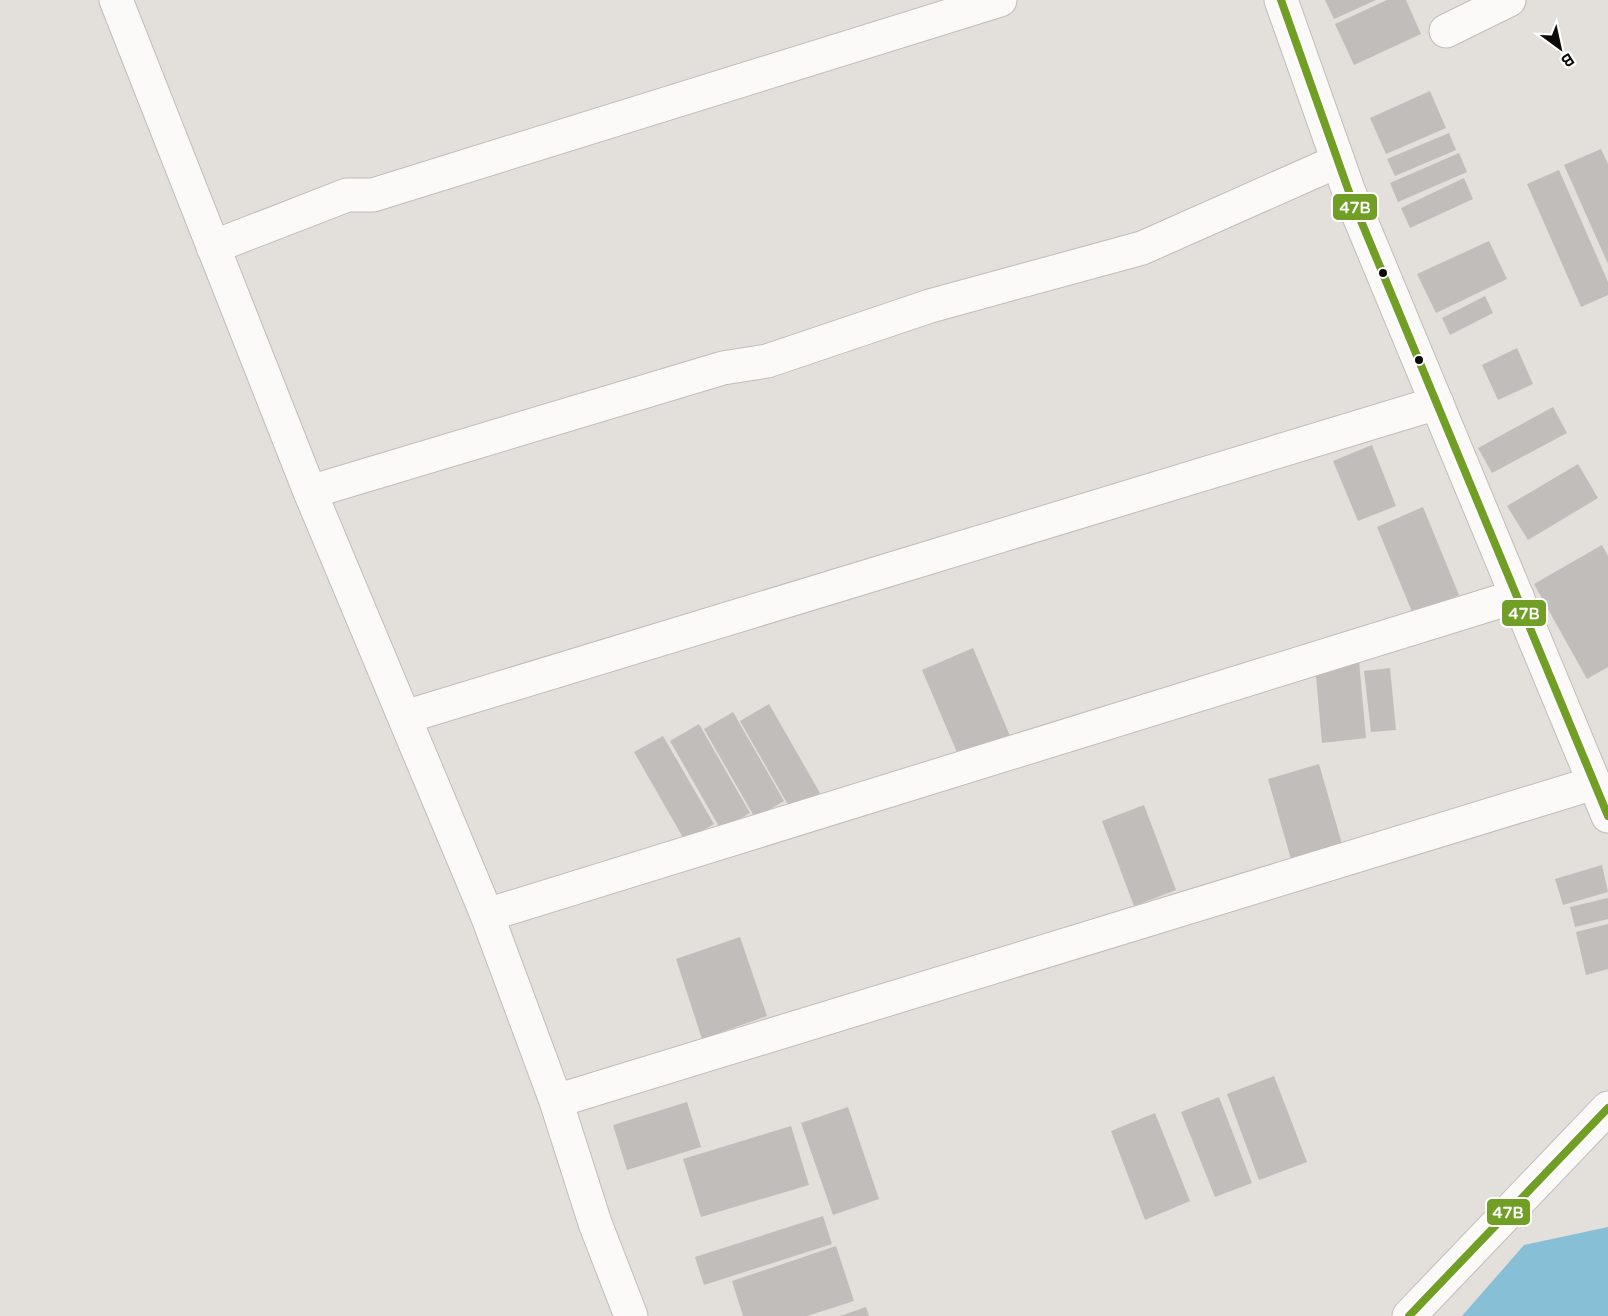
<svg xmlns="http://www.w3.org/2000/svg" width="1608" height="1316" viewBox="0 0 1608 1316" font-family="'Varela Round',sans-serif">
<style>
.water{fill:#87bfd6}
.building{fill:#c1bdba}
.lines{fill:none;stroke-linecap:round;stroke-linejoin:round}
.minor-casing{stroke:#c0bdb9;stroke-width:35}
.minor{stroke:#fbfaf9;stroke-width:33}
.bus-1-casing{stroke:#fff;stroke-width:12}
.bus-1{stroke:#719e25;stroke-width:8}
.bus-dot{fill:#0d0b08;stroke:#fff;stroke-width:2}
.line-badge{stroke:#fff;stroke-width:2}
.badge-label{font-size:16px;text-anchor:middle;font-weight:bold;fill:#fff}
</style>
<rect width="100%" height="100%" fill="#e3dfda"/>
<polygon class="water" points="1608,1227 1608,1316 1462,1316 1524,1245"/>
<g class="building">
<polygon points="1325,0 1376,0 1334,19"/>
<polygon points="1387,0 1406,0 1421,34 1354,65 1335,24"/>
<polygon points="1430,91 1446,128 1386,154 1370,118"/>
<polygon points="1449,133 1456,150 1395,176 1387,159"/>
<polygon points="1601,149 1608,164 1608,264 1564,165"/>
<polygon points="1459,153 1467,172 1398,202 1390,183"/>
<polygon points="1559,170 1608,282 1608,295 1581,307 1527,184"/>
<polygon points="1464,178 1473,199 1410,228 1401,208"/>
<polygon points="1489,241 1507,279 1436,313 1417,274"/>
<polygon points="1485,296 1493,313 1450,335 1442,318"/>
<polygon points="1517,348 1533,384 1498,400 1482,365"/>
<polygon points="1553,407 1567,433 1492,473 1478,448"/>
<polygon points="1372,445 1396,506 1358,521 1333,461"/>
<polygon points="1578,464 1598,498 1528,540 1507,506"/>
<polygon points="1423,507 1459,595 1413,614 1377,527"/>
<polygon points="1602,545 1608,556 1608,667 1587,679 1534,584"/>
<polygon points="973,648 1010,736 959,757 922,670"/>
<polygon points="1359,661 1366,738 1322,743 1315,665"/>
<polygon points="1390,668 1396,730 1371,732 1364,671"/>
<polygon points="769,704 820,793 791,810 740,721"/>
<polygon points="733,712 784,801 755,818 704,729"/>
<polygon points="699,724 750,813 721,830 670,741"/>
<polygon points="663,736 714,824 685,841 634,752"/>
<polygon points="1319,764 1342,844 1291,859 1268,779"/>
<polygon points="1144,805 1176,890 1134,906 1102,821"/>
<polygon points="1602,865 1608,892 1563,905 1555,879"/>
<polygon points="1608,898 1608,919 1575,927 1570,907"/>
<polygon points="1608,924 1608,969 1586,975 1576,932"/>
<polygon points="740,937 767,1016 702,1039 676,959"/>
<polygon points="1274,1076 1307,1162 1259,1180 1227,1094"/>
<polygon points="1219,1097 1252,1183 1215,1197 1181,1112"/>
<polygon points="687,1102 701,1147 627,1170 613,1125"/>
<polygon points="848,1107 879,1199 833,1215 801,1123"/>
<polygon points="1155,1113 1190,1201 1145,1220 1111,1131"/>
<polygon points="791,1126 809,1185 701,1217 683,1159"/>
<polygon points="823,1216 832,1244 704,1285 695,1257"/>
<polygon points="836,1246 854,1301 807,1316 743,1316 732,1281"/>
<polygon points="866,1307 869,1316 840,1316"/>
</g>
<g class="lines">
<defs>
<g id="minor">
<polyline points="116,0 310,492 487,915 556,1101 595,1223 631,1316"/>
<polyline points="1281,0 1349,192 1608,816"/>
<polyline points="1446,31 1509,0"/>
<polyline points="213,247 347,195 373,195 1000,0"/>
<polyline points="310,492 723,368 767,361 930,306 1142,248 1338,161"/>
<polyline points="405,717 1437,403"/>
<polyline points="487,915 1517,596"/>
<polyline points="556,1101 1594,783"/>
<polyline points="1409,1316 1608,1108"/>
</g>
</defs>
<use href="#minor" class="minor-casing"/>
<use href="#minor" class="minor"/>
<defs>
<g id="bus-1">
<polyline points="1281,0 1349,192 1608,816"/>
<polyline points="1409,1316 1608,1108"/>
</g>
</defs>
<use href="#bus-1" class="bus-1-casing"/>
<use href="#bus-1" class="bus-1"/>
</g>
<g class="bus-dot">
<circle cx="1383" cy="273" r="5"/>
<circle cx="1419" cy="360" r="5"/>
</g>
<g class="line-badge">
<rect x="1332" y="193" width="46" height="28" rx="6" fill="#719e25"/>
<rect x="1501" y="599" width="46" height="28" rx="6" fill="#719e25"/>
<rect x="1486" y="1198" width="45" height="28" rx="6" fill="#719e25"/>
</g>
<g class="badge-label">
<text x="1355" y="213">47B</text>
<text x="1524" y="619">47B</text>
<text x="1508" y="1218">47B</text>
</g>
<g transform="translate(1560 48) rotate(147)" stroke="#ffffff" stroke-width="4.5" paint-order="stroke">
<path d="M0-4.5L10 22L0 15L-10 22Z" fill="#0d0b08"/>
<text y="-9" font-size="16" font-weight="bold" text-anchor="middle" fill="#0d0b08">B</text>
</g>
</svg>
